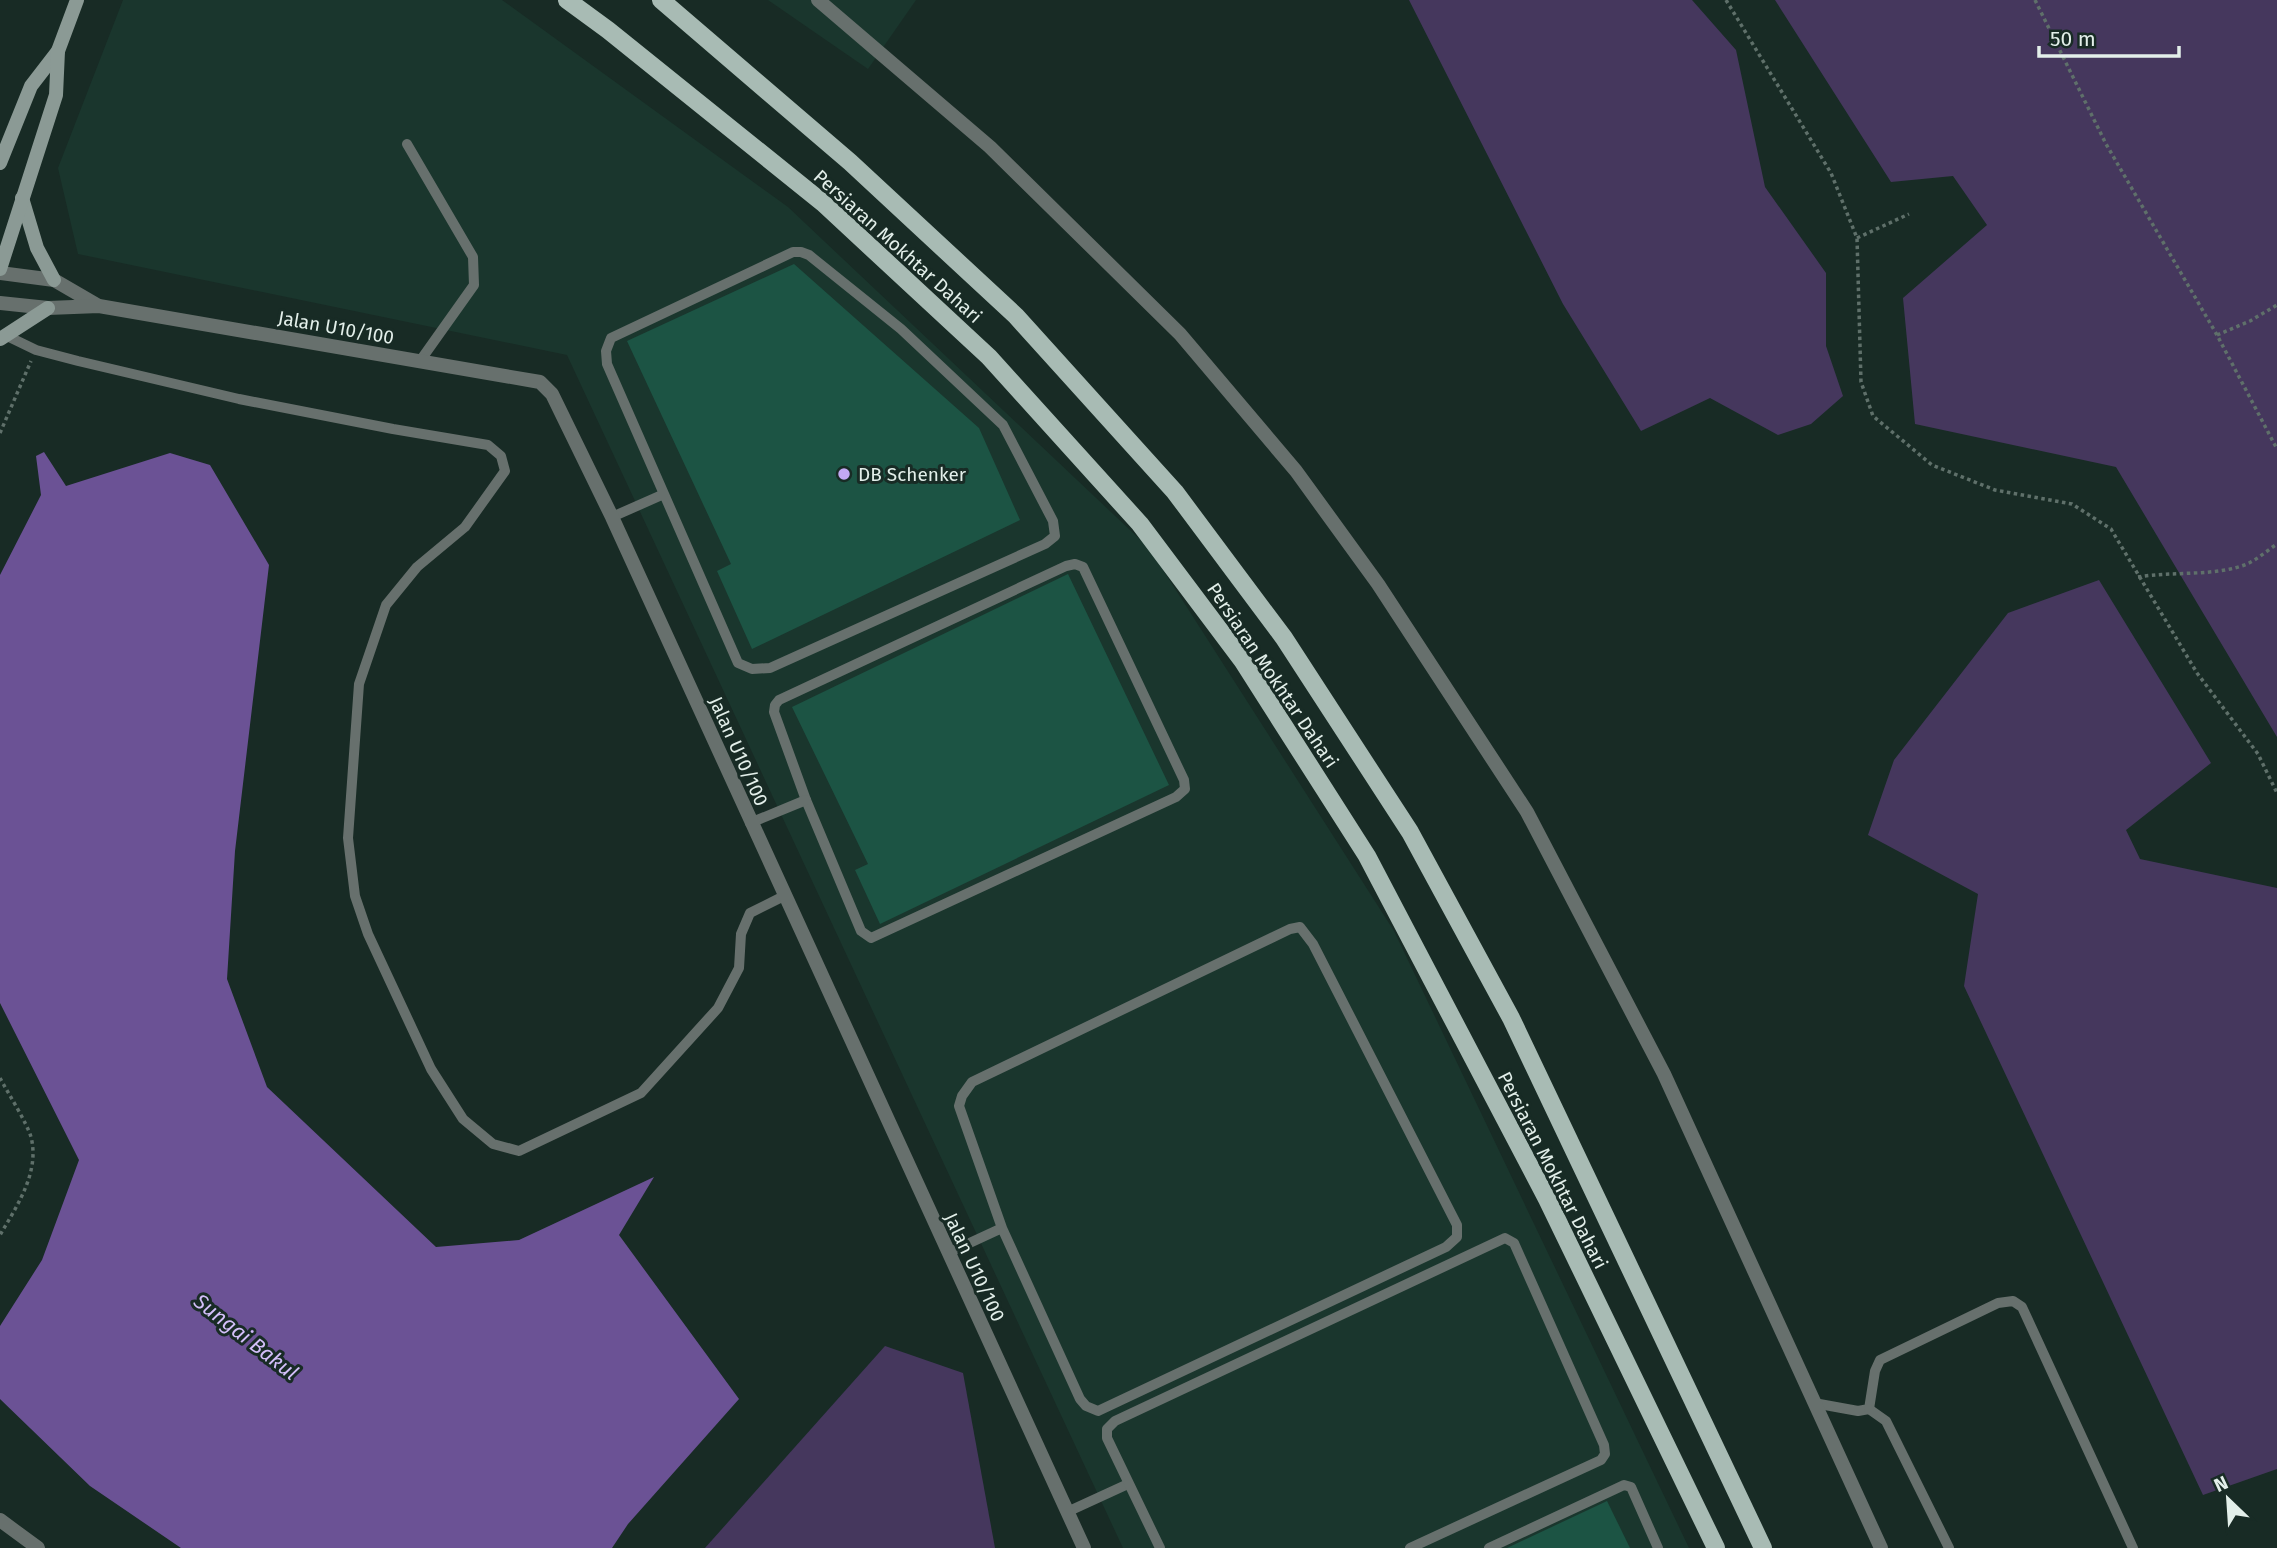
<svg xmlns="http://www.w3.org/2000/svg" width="2277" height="1548" viewBox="0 0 2277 1548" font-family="'Fira Sans',sans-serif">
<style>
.built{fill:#1a362d}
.green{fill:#45375d}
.water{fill:#6b5295}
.building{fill:#1c5444}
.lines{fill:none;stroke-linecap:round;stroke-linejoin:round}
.path{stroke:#5f706a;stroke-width:3.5;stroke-dasharray:3.5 3.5;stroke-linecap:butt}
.lane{stroke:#67706d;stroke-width:10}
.street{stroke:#67706d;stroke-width:14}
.secondary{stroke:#8b9a95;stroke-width:14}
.primary{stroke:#a8bbb4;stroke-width:18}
.poi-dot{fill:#c2a8f2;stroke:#182b25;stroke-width:2.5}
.labels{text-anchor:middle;stroke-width:6;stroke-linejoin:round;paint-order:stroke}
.street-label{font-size:19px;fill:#e3efea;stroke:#182b25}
.poi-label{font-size:19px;fill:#e3efea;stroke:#182b25;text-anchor:start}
.water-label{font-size:21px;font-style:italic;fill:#d3bff9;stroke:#182b25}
</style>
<rect width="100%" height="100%" fill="#182b25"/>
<g class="built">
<polygon points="123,0 502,0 788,207 1149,548 1394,931 1689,1548 1123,1548 567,355 78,254 58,168"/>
<polygon points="768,0 916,0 868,69"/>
</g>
<g class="green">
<polygon points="1409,0 1692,0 1736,50 1765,187 1826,273 1826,346 1843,396 1811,424 1778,435 1710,398 1641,431 1563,304"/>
<polygon points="1775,0 2277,0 2277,737 2116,467 1915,424 1903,298 1987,225 1953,176 1891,182"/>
<polygon points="2099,580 2211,763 2126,830 2140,859 2277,888 2277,1469 2203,1495 1964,986 1978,894 1868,835 1894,760 2008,613"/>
<polygon points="885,1346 963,1373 995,1548 705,1548"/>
</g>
<polygon class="water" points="44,452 66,486 170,453 210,465 269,565 235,851 227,979 267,1087 436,1247 519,1240 654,1177 619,1235 739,1399 628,1524 612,1548 181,1548 90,1486 0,1399 0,1326 42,1260 79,1160 0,1003 0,575 41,495 36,456"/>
<g class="building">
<polygon points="794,264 979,428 1020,520 752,649 717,571 731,564 627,341"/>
<polygon points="1068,574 1169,785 880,924 855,870 868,864 792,707"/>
<polygon points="1607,1501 1630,1548 1507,1548"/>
</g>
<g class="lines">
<g class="path">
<polyline points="1726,0 1831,173 1857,238 1861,382 1873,416 1932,465 1995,490 2072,504 2111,529 2197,673 2258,754 2277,793"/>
<polyline points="2035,0 2106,144 2217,335 2277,449"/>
<polyline points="1857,238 1909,214"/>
<polyline points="2217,335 2250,321 2277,305"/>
<polyline points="0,433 31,361"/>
<path d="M 2138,577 C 2172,571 2219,577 2249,563 C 2259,558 2268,550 2277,544"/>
<path d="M 0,1078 C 8,1093 27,1123 31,1137 C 40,1172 17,1206 0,1235"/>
</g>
<g class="lane">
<polyline points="407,144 473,257 474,285 420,361"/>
<polyline points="5,335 36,350 78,361 239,399 393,429 488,445 501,456 505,471 465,527 417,567 386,605 359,684 348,838 355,896 368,934 431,1069 463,1119 493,1144 519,1151 641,1093 718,1008 739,968 741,934 750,913 784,896"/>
<polyline points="612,517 664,494 607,364 606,351 611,338 793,252 801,252 809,255 901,329 1003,425 1053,521 1055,536 1045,544 770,668 752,669 738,663 664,494"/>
<polygon points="1075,564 1083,567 1184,780 1185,789 1176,797 871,938 861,931 806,800 774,712 775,705 779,700 1066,566"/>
<polyline points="750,823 806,800"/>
<polyline points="948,1253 1002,1228 959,1106 962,1096 972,1082 1290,929 1300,927 1313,944 1457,1225 1457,1237 1446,1247 1098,1411 1086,1406 1080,1399 1002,1228"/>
<polyline points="1814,1403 1858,1411 1869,1409 1875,1371 1880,1360 1998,1303 2013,1301 2022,1307 2133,1548"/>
<polyline points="1869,1409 1886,1421 1949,1548"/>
<polyline points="1067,1512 1128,1484"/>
<polyline points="1160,1548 1107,1438 1107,1429 1115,1421 1505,1238 1514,1243 1604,1445 1605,1454 1601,1460 1410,1548"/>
<polyline points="1489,1548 1624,1485 1631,1487 1658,1548"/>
</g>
<g class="street">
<polyline points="818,0 990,147 1180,334 1296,471 1378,584 1527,812 1664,1074 1881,1548"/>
<polyline points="0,273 54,280 97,305"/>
<polyline points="0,303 48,308 99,306 540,382 552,394 612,517 1084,1548"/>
<polyline points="0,1520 38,1548"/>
</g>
<g class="secondary">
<polyline points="0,163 31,86 58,51 77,0"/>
<polyline points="22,198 37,248 54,280"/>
<polyline points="0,269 56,95 58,51"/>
<polyline points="0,339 48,308"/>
</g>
<g class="primary">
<polyline points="567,0 608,30 823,203 989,357 1140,524 1242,660 1367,856 1547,1199 1716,1548"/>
<polyline points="661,0 850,162 1016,316 1175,492 1284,638 1410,832 1511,1018 1763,1548"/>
</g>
</g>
<circle class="poi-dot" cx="844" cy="474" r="7"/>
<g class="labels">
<g class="street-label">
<text transform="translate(898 246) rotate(42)" y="7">Persiaran Mokhtar Dahari</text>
<text transform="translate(336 327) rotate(10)" y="7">Jalan U10/100</text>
<text transform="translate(1273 675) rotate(56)" y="7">Persiaran Mokhtar Dahari</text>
<text transform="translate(739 751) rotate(66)" y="7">Jalan U10/100</text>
<text transform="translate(1553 1170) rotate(63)" y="7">Persiaran Mokhtar Dahari</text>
<text transform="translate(975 1267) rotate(65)" y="7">Jalan U10/100</text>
</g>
<g class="poi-label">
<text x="858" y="481">DB Schenker</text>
</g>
<g class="water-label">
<text transform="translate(246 1337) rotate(38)" y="7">Sungai Bakul</text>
</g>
</g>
<g transform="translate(2228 1499) rotate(335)" stroke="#182b25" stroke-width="5" paint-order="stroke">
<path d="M0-5L12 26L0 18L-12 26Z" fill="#e3efea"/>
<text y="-10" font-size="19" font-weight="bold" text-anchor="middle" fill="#e3efea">N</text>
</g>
<path d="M2039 46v10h140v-10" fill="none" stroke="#e3efea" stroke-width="3.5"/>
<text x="2050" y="46" font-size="21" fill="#e3efea" stroke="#182b25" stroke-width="5" paint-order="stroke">50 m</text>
</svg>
